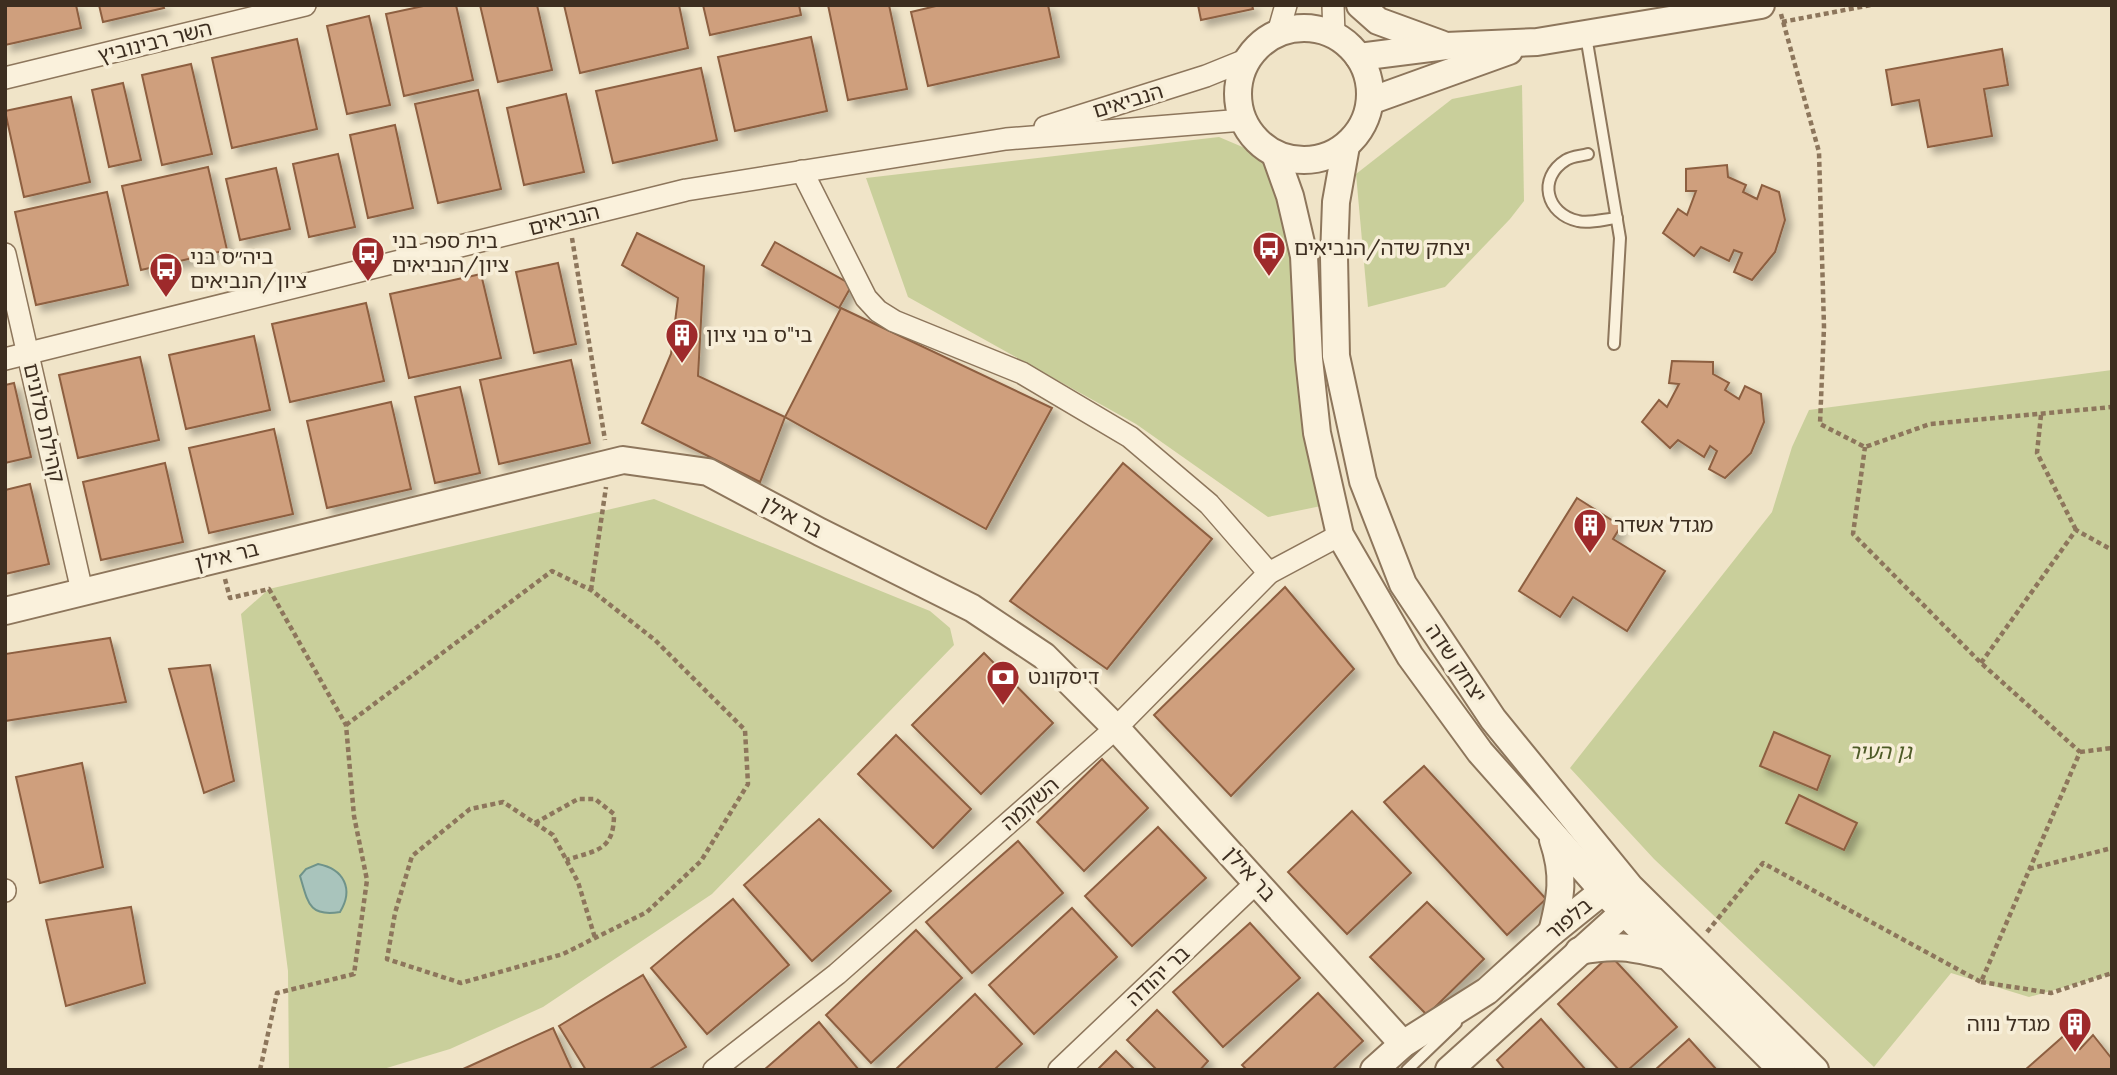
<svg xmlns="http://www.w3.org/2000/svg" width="2117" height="1075" viewBox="0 0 2117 1075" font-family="Lora,'Noto Sans Hebrew',serif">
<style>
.green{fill:#c9cf9b}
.water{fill:#a9c4bc;stroke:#6f938a;stroke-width:2}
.building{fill:#cf9f7d;stroke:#8d5f41;stroke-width:2;filter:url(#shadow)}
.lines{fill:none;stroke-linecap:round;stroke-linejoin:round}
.service-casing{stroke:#8d765c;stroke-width:14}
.minor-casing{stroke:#8d765c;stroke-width:24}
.tertiary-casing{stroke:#8d765c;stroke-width:30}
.path{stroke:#8d765c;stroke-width:4.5;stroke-dasharray:5 3.5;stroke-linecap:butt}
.service{stroke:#faf1dc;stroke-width:10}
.minor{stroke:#faf1dc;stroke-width:21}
.tertiary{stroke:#faf1dc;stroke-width:26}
.labels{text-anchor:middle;stroke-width:7;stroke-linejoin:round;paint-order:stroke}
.street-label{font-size:21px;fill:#3d2e20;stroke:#f7eed8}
.poi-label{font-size:21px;fill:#3d2e20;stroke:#f7eed8;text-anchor:start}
.park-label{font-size:21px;font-style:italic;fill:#4d5a26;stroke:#f7eed8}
</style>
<defs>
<filter id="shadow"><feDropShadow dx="6" dy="6" stdDeviation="3.5" flood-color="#0004"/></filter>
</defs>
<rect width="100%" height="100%" fill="#f0e4c8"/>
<g class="green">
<polygon points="1522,85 1524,201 1510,219 1445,287 1368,307 1356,174 1452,99"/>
<polygon points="1219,137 1252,151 1268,168 1289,218 1321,506 1268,517 1136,424 908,297 866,178"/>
<polygon points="2112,370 2112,974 2029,997 1951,973 1874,1067 1654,859 1570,768 1772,512 1792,447 1809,410"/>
<polygon points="654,499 930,611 950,628 954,645 712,894 543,1007 450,1049 380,1070 289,1070 288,971 241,614 269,589"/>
</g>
<path class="water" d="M 318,864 C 344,869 354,889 340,912 C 309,917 308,903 300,876 L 306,869 Z"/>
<g class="building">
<polygon points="5,5 76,5 81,28 5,45"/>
<polygon points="99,5 163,5 164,8 103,22"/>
<polygon points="428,5 456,5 473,80 404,96 386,14"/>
<polygon points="480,5 537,5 552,70 498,82"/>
<polygon points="564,5 679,5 688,48 580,73"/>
<polygon points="703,5 799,5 801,15 710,35"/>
<polygon points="828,5 889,5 907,89 848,100"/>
<polygon points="940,5 1048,5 1059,57 928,86 911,12"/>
<polygon points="1198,5 1252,5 1253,9 1201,20"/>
<polygon points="369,16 390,105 347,114 327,26"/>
<polygon points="811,37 827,111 735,131 718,57"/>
<polygon points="297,39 317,129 232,148 212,58"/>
<polygon points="2002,49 2008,85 1984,89 1992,136 1928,147 1919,100 1892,105 1886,70"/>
<polygon points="191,64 212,154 162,165 142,75"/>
<polygon points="701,68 717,140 613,163 596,91"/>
<polygon points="123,83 141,160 109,167 92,90"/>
<polygon points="478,90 501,189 438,203 415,104"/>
<polygon points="566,94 584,172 524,185 507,108"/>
<polygon points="71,97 90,182 24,197 5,111"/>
<polygon points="395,125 413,208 368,218 350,135"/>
<polygon points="338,154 355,227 309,237 293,164"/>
<polygon points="1727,165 1728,177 1746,185 1743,192 1757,199 1762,185 1779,192 1785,220 1775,252 1752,280 1734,272 1742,253 1734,250 1729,261 1701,247 1694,256 1663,233 1678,209 1687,215 1696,191 1686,191 1686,169"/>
<polygon points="208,167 227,250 141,270 122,186"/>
<polygon points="276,168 290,229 240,240 226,179"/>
<polygon points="107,192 128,285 36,305 15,212"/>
<polygon points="637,233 704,266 698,376 785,417 760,482 642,423 671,354 678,298 622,265"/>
<polygon points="775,242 852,285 839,308 762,265"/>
<polygon points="558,263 576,344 534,353 516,272"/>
<polygon points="481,274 501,358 409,378 390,294"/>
<polygon points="366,303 384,381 290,402 272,324"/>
<polygon points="841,308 1052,408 986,529 785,417"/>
<polygon points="254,336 270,410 186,429 169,355"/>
<polygon points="140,357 159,440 78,458 59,375"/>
<polygon points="571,360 590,443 499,464 480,380"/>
<polygon points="1672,361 1713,362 1713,374 1729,383 1725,390 1739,399 1745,386 1761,394 1764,422 1751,453 1725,478 1709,469 1717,451 1710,446 1704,457 1678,440 1670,448 1642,422 1659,400 1667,407 1679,384 1669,383"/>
<polygon points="14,383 31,457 5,463 5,385"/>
<polygon points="460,387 480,473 435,483 415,397"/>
<polygon points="391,402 411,489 327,508 307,421"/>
<polygon points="274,429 293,514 209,533 189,448"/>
<polygon points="165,463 183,542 101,560 83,482"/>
<polygon points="1123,463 1212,539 1107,669 1010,601"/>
<polygon points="30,484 49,564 5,574 5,490"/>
<polygon points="1577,498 1621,526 1613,539 1665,571 1627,631 1573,597 1560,617 1519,591"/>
<polygon points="1285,587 1354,669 1231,796 1154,715"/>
<polygon points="110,638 126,702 5,721 5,654"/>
<polygon points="984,653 1053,723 981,794 912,725"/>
<polygon points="210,665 234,781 204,793 169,669"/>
<polygon points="1774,732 1830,756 1817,790 1760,766"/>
<polygon points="896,735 971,809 933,848 858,774"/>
<polygon points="1102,759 1148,808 1084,871 1037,822"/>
<polygon points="82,763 103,867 40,883 16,777"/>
<polygon points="1424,766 1546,899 1507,935 1384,802"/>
<polygon points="1799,795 1857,823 1844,850 1786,823"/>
<polygon points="1352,811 1411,873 1347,934 1288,872"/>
<polygon points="819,819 891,891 812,961 744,885"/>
<polygon points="1158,827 1206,878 1132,946 1085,896"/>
<polygon points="1018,841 1063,893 972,973 926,922"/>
<polygon points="733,899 789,965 707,1034 651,968"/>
<polygon points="1427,902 1484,959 1427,1015 1370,957"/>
<polygon points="131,907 145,983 66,1006 46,920"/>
<polygon points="1072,908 1117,957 1034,1034 989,985"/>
<polygon points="1250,923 1300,978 1223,1047 1173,992"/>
<polygon points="916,930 962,978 871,1063 826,1015"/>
<polygon points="1610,955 1677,1027 1628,1070 1619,1070 1558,1004"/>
<polygon points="643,975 686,1047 648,1070 586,1070 559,1026"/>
<polygon points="1318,993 1363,1041 1332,1070 1247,1070 1242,1065"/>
<polygon points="975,994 1022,1044 994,1070 895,1070"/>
<polygon points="1157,1010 1208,1061 1200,1070 1157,1070 1127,1040"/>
<polygon points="1541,1019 1586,1070 1505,1070 1497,1060"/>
<polygon points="819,1022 859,1070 764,1070"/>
<polygon points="553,1028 572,1070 461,1070"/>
<polygon points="2067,1033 2080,1049 2093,1035 2112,1059 2112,1070 2025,1070"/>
<polygon points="1689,1039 1717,1070 1655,1070"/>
<polygon points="1116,1051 1135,1070 1097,1070"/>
</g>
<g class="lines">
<defs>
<g id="service">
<polyline points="1586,36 1620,238 1614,344"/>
<path d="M 1588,154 C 1581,156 1572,156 1566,160 C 1537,178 1546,214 1578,221 C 1589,224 1605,219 1617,218"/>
<polyline points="1407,1070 1456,1023"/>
</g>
<g id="minor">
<polyline points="1333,5 1334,35"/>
<polyline points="1278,33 1286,5"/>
<polyline points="5,78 305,5"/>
<polyline points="1045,127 1206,76 1248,59"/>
<polyline points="802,171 866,298 878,311 894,321 1022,373 1130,437 1209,504 1269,573"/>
<polyline points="5,254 82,591"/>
<polyline points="5,359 686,190 1006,139 1243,120"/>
<polyline points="5,890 5,891"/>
<polyline points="714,1070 837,974 1116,728 1269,573 1340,535"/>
<polyline points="1059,1070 1258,881"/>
</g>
<g id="tertiary">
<polyline points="1360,5 1378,21 1441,44"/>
<circle cx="1304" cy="94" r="66"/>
<polyline points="1359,57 1446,46 1537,42 1761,5"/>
<polyline points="1370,101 1509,51"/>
<polyline points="1346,146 1336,202 1334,257 1336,356 1363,481 1403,584 1493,719 1630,887 1815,1070"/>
<polyline points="1275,154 1290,196 1304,256 1309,359 1317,433 1340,535 1410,656 1480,752 1603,891 1782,1070"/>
<polyline points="5,611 623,460 708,472 820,532 972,608 1044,656 1116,728 1403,1044"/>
<path d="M 1552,932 C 1561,897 1565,875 1553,840"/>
<path d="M 1579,951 C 1615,944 1632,947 1667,956"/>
<polyline points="1374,1070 1403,1044 1487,991 1552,932 1603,891 1621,888"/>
<polyline points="1449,1070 1624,912 1628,895"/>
</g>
</defs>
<use href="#service" class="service-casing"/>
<use href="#minor" class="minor-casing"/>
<use href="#tertiary" class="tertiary-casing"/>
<g class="path">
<polyline points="1781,14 1819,152 1824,327 1820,424 1865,447 1930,424 2112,407"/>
<polyline points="1782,22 1871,5"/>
<polyline points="572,238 605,440"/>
<polyline points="2041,415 2037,453 2076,530"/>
<polyline points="225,579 230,598 269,589 346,725 354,816 367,880 354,974 277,993 260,1070"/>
<polyline points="591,590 606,487"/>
<polyline points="1981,663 2076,530 2112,550"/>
<polyline points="346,725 552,571 591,590 655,640 745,730 748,784 701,861 647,912 563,954 461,983 387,959 395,913 412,856 470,809 503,802 553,835 578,882 595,938"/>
<polyline points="2080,752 2112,748"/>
<path d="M 535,823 L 578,799 L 595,799 L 614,814 C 614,851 597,850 566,860"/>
<polyline points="2029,869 2112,848"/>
<polyline points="1707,932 1763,863 1981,982 2080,752 1981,663 1853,534 1865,447"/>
<polyline points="1981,982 2051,993 2112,973"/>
</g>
<use href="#service" class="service"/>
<use href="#minor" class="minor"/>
<use href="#tertiary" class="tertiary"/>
</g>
<defs>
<symbol id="bus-pin" viewBox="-11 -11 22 30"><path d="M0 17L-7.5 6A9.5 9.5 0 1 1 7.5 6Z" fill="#9e2a2b" stroke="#f7eed8"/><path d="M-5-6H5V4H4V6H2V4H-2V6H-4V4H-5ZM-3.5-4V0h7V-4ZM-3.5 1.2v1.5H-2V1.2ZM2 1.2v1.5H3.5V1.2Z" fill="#fff"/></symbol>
<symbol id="building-pin" viewBox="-11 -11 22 30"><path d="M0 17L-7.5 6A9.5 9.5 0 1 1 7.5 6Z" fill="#9e2a2b" stroke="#f7eed8"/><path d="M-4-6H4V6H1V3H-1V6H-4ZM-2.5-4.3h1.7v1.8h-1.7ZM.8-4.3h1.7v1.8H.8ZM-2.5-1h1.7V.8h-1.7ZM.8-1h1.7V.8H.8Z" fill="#fff"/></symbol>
<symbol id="bank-pin" viewBox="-11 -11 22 30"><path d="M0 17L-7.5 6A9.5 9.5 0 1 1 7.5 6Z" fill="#9e2a2b" stroke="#f7eed8"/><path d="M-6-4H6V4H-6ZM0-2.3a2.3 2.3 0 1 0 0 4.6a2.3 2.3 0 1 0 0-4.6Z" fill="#fff"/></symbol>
</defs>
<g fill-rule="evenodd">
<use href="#bus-pin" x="1250" y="229" width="38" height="52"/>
<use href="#bus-pin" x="349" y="234" width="38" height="52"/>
<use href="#bus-pin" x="147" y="250" width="38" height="52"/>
<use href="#building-pin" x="663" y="316" width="38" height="52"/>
<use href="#building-pin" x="1571" y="506" width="38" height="52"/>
<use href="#bank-pin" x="984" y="658" width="38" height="52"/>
<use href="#building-pin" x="2056" y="1005" width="38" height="52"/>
</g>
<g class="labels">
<g class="street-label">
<text transform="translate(155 42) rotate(-14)" y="7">השר רבינוביץ</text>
<text transform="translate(1128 101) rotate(-17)" y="7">הנביאים</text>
<text transform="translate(564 220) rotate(-14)" y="7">הנביאים</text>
<text transform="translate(44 423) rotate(77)" y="7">קהילת סלונים</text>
<text transform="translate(792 517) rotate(28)" y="7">בר אילן</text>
<text transform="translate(227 556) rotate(-14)" y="7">בר אילן</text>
<text transform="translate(1456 663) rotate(56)" y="7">יצחק שדה</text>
<text transform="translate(1030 804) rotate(-41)" y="7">השקמה</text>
<text transform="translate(1250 874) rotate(48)" y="7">בר אילן</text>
<text transform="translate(1569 919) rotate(-40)" y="7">בלפור</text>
<text transform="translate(1158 976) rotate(-43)" y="7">בר יהודה</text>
</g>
<g class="poi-label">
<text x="392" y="248">בית ספר בני<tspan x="392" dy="24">ציון/הנביאים</tspan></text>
<text x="1294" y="255">יצחק שדה/הנביאים</text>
<text x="190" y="264">ביה״ס בני<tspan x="190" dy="24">ציון/הנביאים</tspan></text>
<text x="706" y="342">בי"ס בני ציון</text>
<text x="1614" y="532">מגדל אשדר</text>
<text x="1028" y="684">דיסקונט</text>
<text x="2050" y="1031" text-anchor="end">מגדל נווה</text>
</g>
<g class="park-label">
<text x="1880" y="759">גן העיר</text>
</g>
</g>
<rect width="2117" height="1075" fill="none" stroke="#3d2e20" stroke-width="14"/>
</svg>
